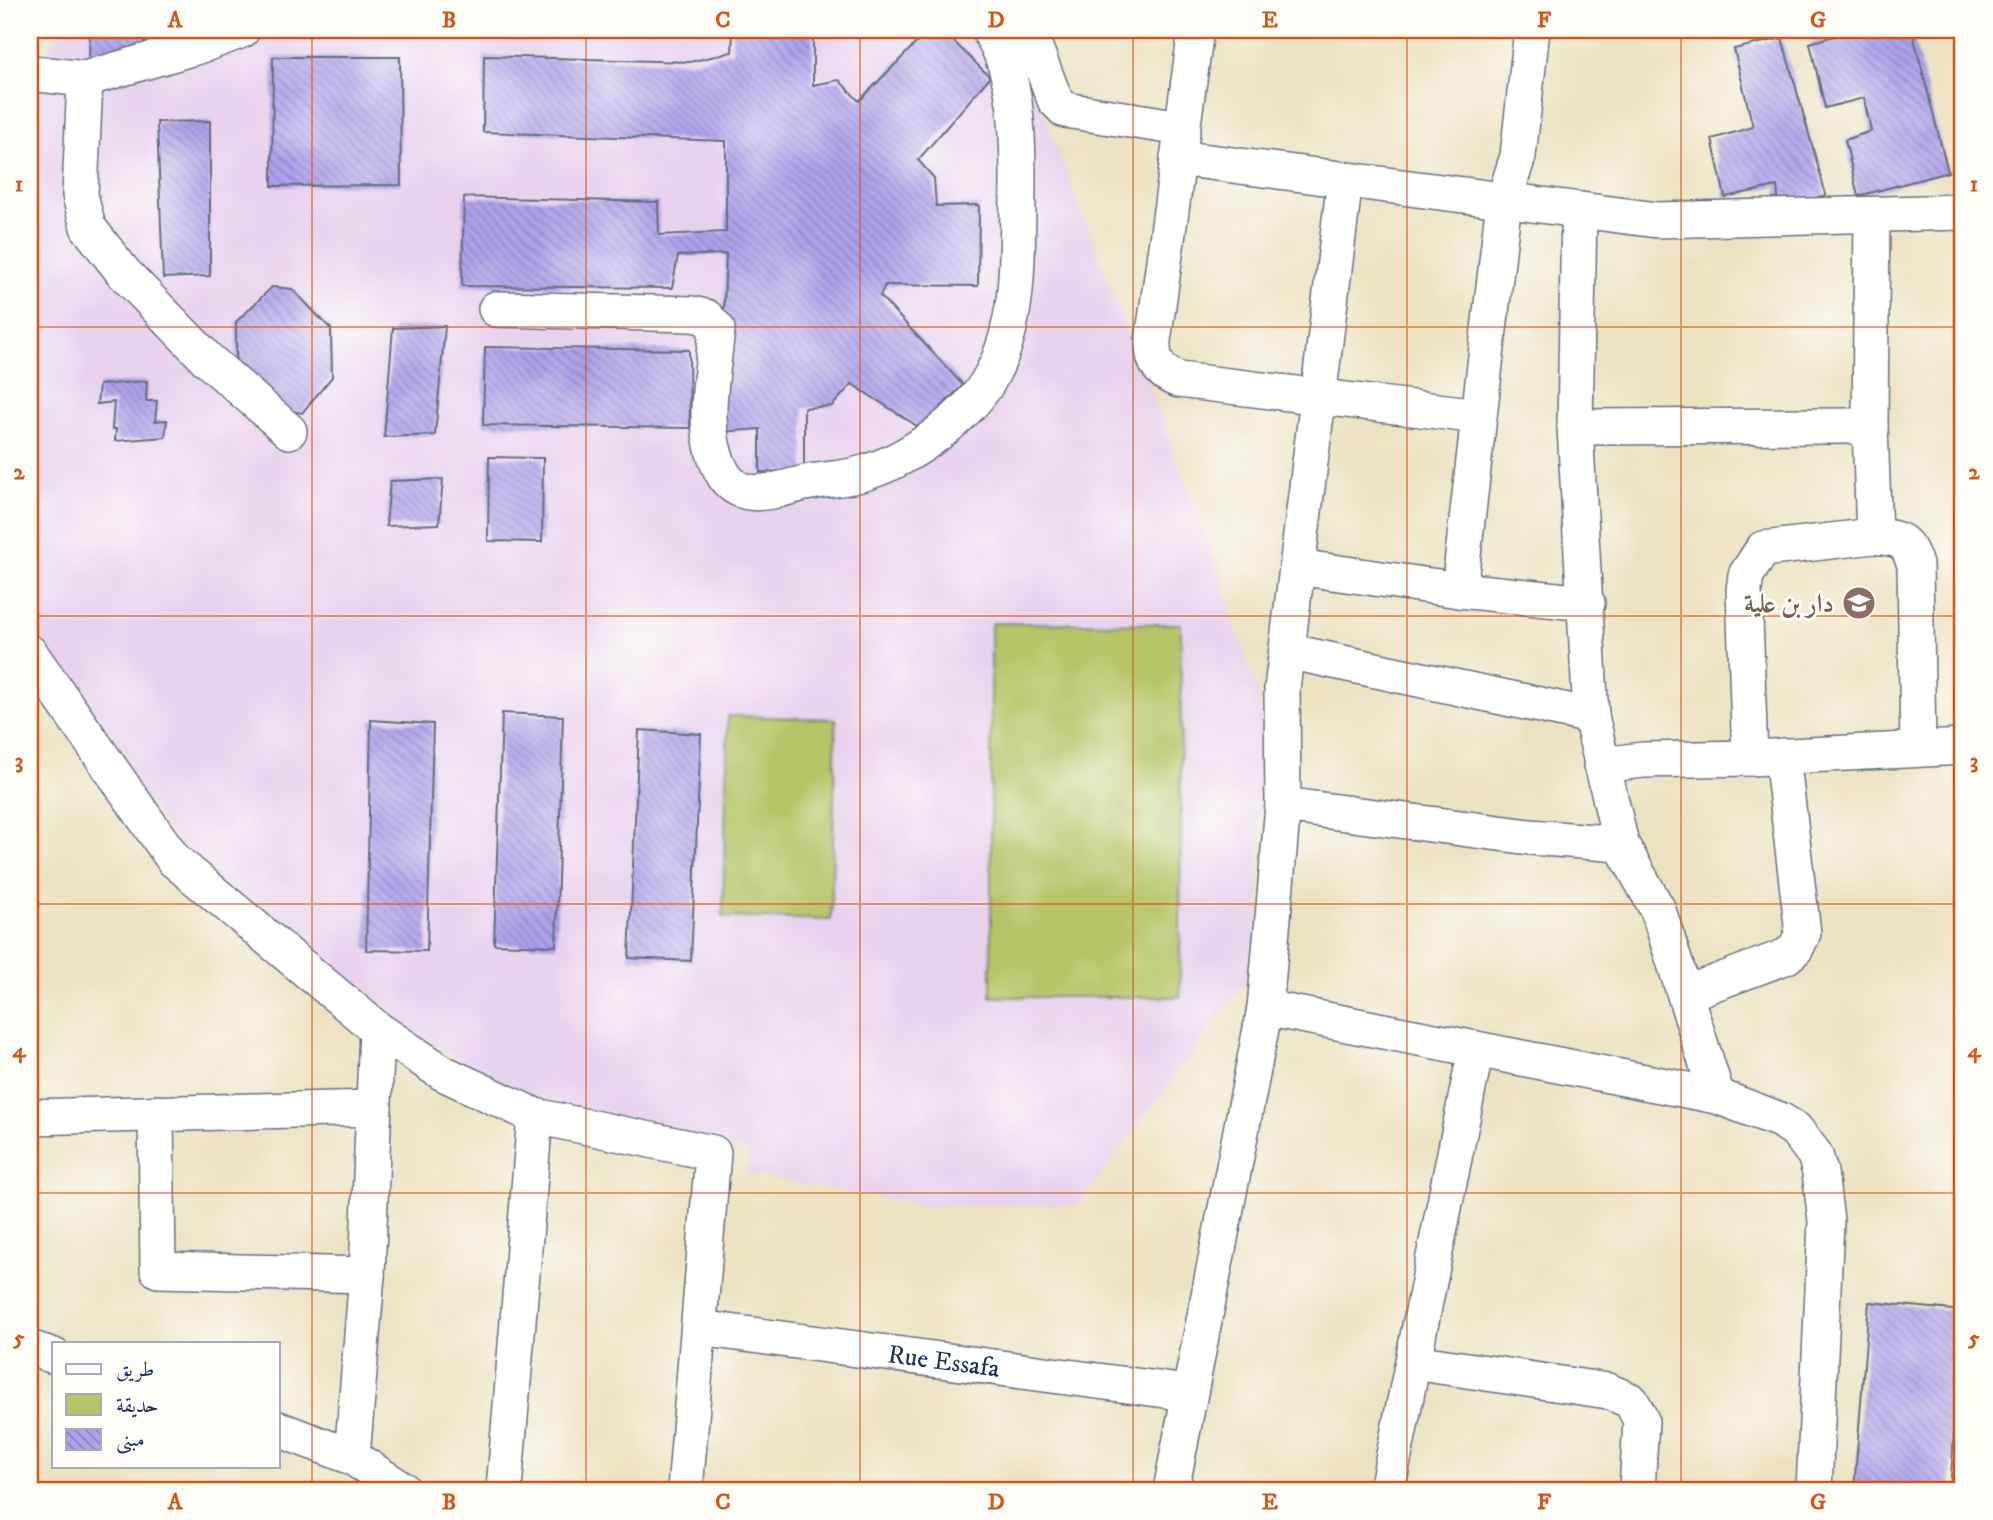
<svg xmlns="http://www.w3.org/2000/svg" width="1993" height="1520" viewBox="0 0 1993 1520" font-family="'IM FELL DW Pica',Amiri,serif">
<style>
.built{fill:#e8d2ee}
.park{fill:#b6c568;stroke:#687a63;stroke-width:2}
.building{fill:url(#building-back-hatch)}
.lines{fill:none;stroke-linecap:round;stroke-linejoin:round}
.minor-casing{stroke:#646e81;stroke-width:38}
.minor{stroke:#fff;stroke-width:35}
.grid{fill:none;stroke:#d45514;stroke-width:2;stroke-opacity:0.55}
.labels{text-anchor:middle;stroke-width:6;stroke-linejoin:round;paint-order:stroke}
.education-label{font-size:26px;font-weight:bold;fill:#785e54;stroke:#fdfcf7;text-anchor:end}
.street-label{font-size:26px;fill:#1b2f5e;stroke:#fdfcf7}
.neatline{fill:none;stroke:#d45514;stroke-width:2.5}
.grid-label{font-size:23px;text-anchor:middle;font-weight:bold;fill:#d45514}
</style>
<defs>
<pattern id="building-back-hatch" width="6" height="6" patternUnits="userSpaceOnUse" patternTransform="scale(1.75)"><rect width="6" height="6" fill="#aea0eb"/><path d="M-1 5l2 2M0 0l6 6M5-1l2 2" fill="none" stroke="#8d83c2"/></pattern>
</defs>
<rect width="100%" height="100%" fill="#fdfcf7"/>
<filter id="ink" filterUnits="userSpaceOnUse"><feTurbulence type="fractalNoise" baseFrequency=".0143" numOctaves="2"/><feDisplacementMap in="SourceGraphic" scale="14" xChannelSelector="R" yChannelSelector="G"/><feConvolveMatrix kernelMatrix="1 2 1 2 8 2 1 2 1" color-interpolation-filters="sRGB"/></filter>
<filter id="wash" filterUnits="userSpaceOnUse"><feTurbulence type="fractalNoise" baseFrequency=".00686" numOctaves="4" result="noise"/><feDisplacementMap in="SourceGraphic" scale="28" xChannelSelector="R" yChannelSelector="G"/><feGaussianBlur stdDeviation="1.57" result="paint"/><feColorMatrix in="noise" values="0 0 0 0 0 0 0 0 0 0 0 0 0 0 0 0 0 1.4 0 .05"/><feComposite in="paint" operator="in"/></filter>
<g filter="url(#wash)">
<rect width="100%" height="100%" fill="#ece2c1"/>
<polygon class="built" points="30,30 1012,30 1213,555 1259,695 1263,733 1258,933 1249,977 1079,1205 923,1206 747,1174 749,1152 528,1095 408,1033 182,852 30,627 30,78 56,36 30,35"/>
<g class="park">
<polygon points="991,623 1181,624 1180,997 991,997"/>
<polygon points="728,716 836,719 831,920 723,917"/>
</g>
<g id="blocks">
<g class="building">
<polygon points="90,30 144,30 143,54 89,58"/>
<polygon points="733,30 813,30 813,85 839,80 859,101 929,30 942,30 990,77 918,160 934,178 936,206 979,205 978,286 885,285 880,296 963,385 920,428 852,384 832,406 804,408 804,471 760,472 760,429 719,432 726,254 678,256 672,288 462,286 464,197 658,202 659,235 726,232 726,141 483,132 484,56 690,62 732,52"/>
<polygon points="1853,30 1912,30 1948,172 1858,196 1845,140 1871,131 1864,98 1825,108 1810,43"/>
<polygon points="1782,38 1826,195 1779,207 1777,186 1725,197 1712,139 1753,127 1734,49"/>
<polygon points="273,57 400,57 401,185 272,186"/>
<polygon points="210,121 210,276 163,278 157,122"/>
<polygon points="272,287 292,289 331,329 332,377 302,413 267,406 236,382 236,322"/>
<polygon points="445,326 435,435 384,437 393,328"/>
<polygon points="485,347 689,350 690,428 483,425"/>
<polygon points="147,381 146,401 157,401 155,421 167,420 165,437 115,441 116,429 112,429 114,402 97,404 99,385"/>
<polygon points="489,457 543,458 542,542 488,541"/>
<polygon points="443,479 439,524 386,526 390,481"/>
<polygon points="502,713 563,716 556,946 494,944"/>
<polygon points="371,720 433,724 427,951 366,950"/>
<polygon points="639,730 701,734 691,961 629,958"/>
<polygon points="1869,1302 1963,1311 1950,1490 1854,1490"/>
</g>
</g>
</g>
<g filter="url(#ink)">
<use href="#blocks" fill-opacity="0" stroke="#646e81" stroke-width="2"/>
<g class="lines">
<defs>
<g id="minor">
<polyline points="1028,30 1055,100 1065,110 1182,128"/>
<path d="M 1196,30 L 1153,341 C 1152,361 1159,373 1179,380 L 1479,416"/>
<polyline points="30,73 85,79 202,45 242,30"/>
<polyline points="85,79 80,195 88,227 123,272 207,359 289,431"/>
<polyline points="1178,158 1657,220 1963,212"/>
<polyline points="1345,180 1282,689 1283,805 1530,837 1621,844"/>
<polyline points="1579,210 1575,427 1591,716 1621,844 1658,910 1717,1096"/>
<path d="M 1872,215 L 1870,426 L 1874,536 C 1900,539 1906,538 1915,565 L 1918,748"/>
<path d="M 496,309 L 692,314 L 706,317 L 717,329 C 713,374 699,428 721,470 C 739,506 774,490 805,483 C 825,479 848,479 867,472 C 910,459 970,416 991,376 C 1022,321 1017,245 1018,184 C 1018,133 1018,75 989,30"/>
<polyline points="1575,427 1870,426"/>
<polyline points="1297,567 1459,590 1587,603"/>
<polyline points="1459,590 1504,200 1518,156 1532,30"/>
<polyline points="1287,651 1591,716"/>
<polyline points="30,653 174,860 377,1029 443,1073 535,1116 713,1153 685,1490"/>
<polyline points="1750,758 1744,590 1746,575 1763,549 1874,536"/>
<polyline points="1601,765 1643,760 1750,758 1963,747"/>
<polyline points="1685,994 1787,956 1796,948 1803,933 1782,756"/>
<polyline points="1265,1008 1717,1096 1780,1120 1795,1129 1815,1155 1820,1172 1826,1221 1814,1490"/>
<polyline points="156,1113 158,1270 367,1275"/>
<polyline points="30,1117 374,1108"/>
<path id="s1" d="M 699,1328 L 1188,1393"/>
<polyline points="30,1348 54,1356"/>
<polyline points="1413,1362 1608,1391 1631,1401 1641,1420 1637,1490"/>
<polyline points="278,1429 352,1457 403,1490"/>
<polyline points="352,1457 367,1275 377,1029"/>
<polyline points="504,1490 535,1116"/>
<polyline points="1171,1490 1265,1008 1283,805"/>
<polyline points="1387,1490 1476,1049"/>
</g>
</defs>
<use href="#minor" class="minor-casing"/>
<use href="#minor" class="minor"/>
</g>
</g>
<path class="grid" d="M 312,30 L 312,1490M 586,30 L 586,1490M 860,30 L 860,1490M 1133,30 L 1133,1490M 1407,30 L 1407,1490M 1681,30 L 1681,1490M 30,327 L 1963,327M 30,616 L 1963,616M 30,904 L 1963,904M 30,1193 L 1963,1193"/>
<defs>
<symbol id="school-disc" viewBox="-11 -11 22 22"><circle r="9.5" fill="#8d6e63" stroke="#fdfcf7"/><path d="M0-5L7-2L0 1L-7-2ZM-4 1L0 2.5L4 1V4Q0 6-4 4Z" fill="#fff"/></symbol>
</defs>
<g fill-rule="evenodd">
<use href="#school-disc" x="1840" y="584" width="38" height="38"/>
</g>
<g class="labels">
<g class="education-label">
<text x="1834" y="612">دار بن علية</text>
</g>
<g class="street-label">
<text dy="9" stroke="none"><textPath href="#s1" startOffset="247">Rue Essafa</textPath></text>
</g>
</g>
<rect width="1993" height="1520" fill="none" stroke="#fdfcf7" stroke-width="77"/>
<rect x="52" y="1342" width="228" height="126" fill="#fdfcf7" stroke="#a3aaba" stroke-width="2"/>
<rect x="66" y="1364" width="35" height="10" fill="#ffffff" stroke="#a3aaba" stroke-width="2"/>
<text x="116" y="1376" font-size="21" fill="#1b2f5e">طريق</text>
<rect x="66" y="1394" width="35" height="21" fill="#b6c568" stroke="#a3aaba" stroke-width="2"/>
<text x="116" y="1412" font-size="21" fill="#1b2f5e">حديقة</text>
<rect x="66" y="1429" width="35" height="21" fill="url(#building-back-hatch)" stroke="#a3aaba" stroke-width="2"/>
<text x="116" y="1446" font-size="21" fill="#1b2f5e">مبنى</text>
<rect x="38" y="38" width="1916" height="1444" class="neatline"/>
<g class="grid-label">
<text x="175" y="27">A</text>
<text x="449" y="27">B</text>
<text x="723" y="27">C</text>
<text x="996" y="27">D</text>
<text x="1270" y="27">E</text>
<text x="1544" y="27">F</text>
<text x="1818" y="27">G</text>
<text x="19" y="191">1</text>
<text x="1974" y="191">1</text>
<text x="19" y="479">2</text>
<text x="1974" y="479">2</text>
<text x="19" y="768">3</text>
<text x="1974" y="768">3</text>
<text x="19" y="1057">4</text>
<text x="1974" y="1057">4</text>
<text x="19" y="1345">5</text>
<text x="1974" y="1345">5</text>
<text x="175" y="1509">A</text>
<text x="449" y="1509">B</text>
<text x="723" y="1509">C</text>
<text x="996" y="1509">D</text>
<text x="1270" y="1509">E</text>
<text x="1544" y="1509">F</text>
<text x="1818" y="1509">G</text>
</g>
</svg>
